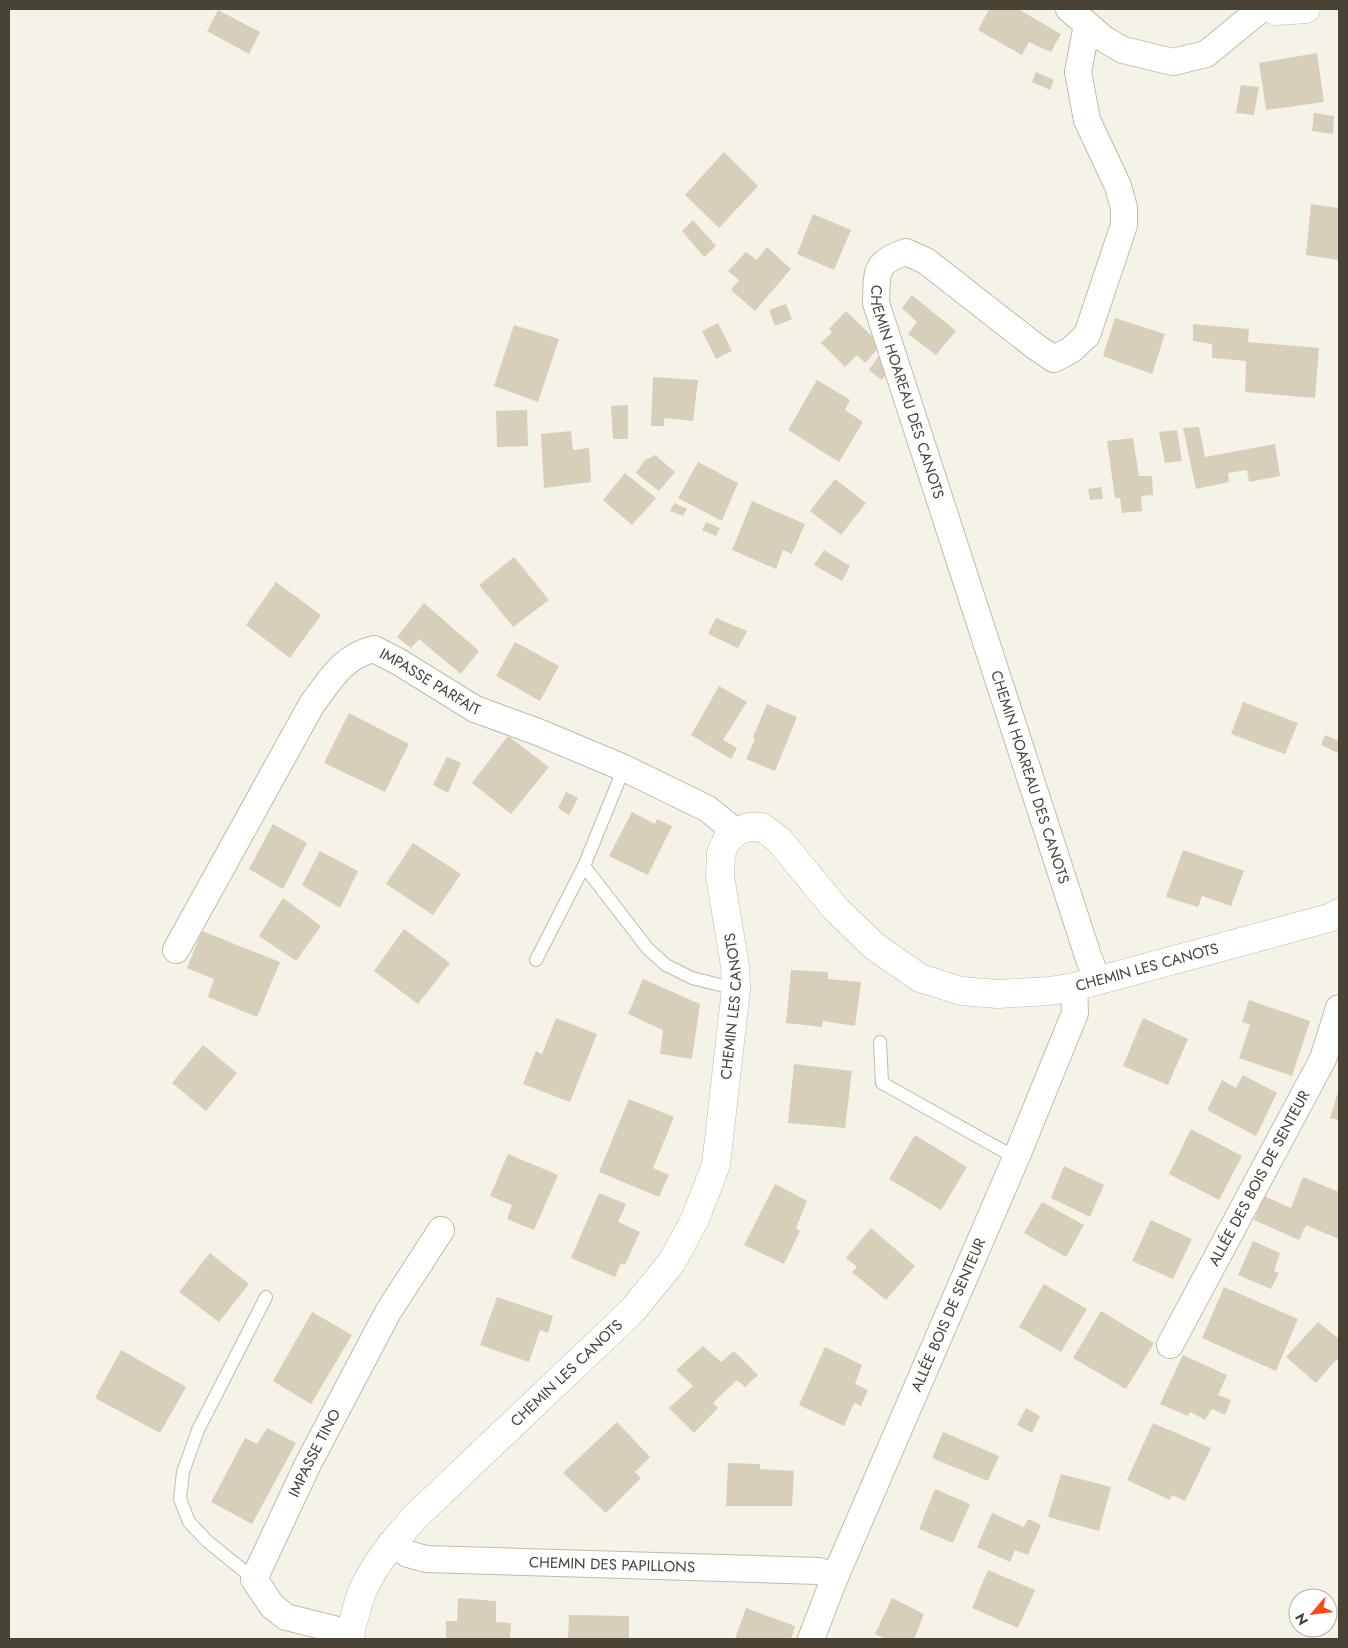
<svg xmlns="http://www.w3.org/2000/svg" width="1348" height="1648" viewBox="0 0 1348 1648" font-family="Jost,sans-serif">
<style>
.building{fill:#d8cfbb}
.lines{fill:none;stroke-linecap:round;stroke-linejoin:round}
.service-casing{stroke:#c1bba8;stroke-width:14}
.minor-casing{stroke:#c1bba8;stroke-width:28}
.tertiary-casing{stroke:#c1bba8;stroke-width:29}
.service{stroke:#fff;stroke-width:12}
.minor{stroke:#fff;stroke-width:26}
.tertiary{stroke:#fff;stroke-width:28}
.labels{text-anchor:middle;stroke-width:4.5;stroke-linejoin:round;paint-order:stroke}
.street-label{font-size:15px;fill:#494335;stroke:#fff}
</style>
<rect width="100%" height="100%" fill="#f5f2e7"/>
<g class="building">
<polygon points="989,9 1018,9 1061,34 1051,52 1029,42 1022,55 978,30"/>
<polygon points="218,10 260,32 249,54 207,31"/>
<polygon points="1317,53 1324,102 1266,110 1259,63"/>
<polygon points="1036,72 1054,80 1050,90 1032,82"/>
<polygon points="1241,85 1259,87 1254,115 1236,113"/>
<polygon points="1314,113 1334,116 1333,134 1312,131"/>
<polygon points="724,152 758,186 719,228 685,195"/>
<polygon points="1311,204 1339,208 1339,260 1306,255"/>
<polygon points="813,214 851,230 834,270 797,254"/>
<polygon points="693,220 716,246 704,257 682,231"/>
<polygon points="767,247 791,269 755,311 731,290 739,280 728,271 746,252 757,260"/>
<polygon points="912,295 956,331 936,355 908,334 917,322 902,308"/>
<polygon points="786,304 792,319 775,326 769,310"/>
<polygon points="846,311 881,345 865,363 857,355 845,367 821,343 832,332 829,329"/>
<polygon points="1115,318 1165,334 1152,374 1103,356"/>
<polygon points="718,323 732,351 716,359 702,331"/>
<polygon points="1193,324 1249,329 1248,342 1319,348 1315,398 1245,392 1246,361 1212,358 1212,344 1193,341"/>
<polygon points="514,325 559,339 538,402 494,386"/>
<polygon points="878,357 892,366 882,380 869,370"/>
<polygon points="653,377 698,380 693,421 664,418 664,426 651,426"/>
<polygon points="817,380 850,400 845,410 863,422 839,462 788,430"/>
<polygon points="628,405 628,439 613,439 611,406"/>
<polygon points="527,410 528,446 497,447 496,411"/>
<polygon points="1199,427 1205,457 1275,444 1280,476 1249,482 1247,470 1228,473 1229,482 1196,489 1183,428"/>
<polygon points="1177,430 1182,461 1165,463 1159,432"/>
<polygon points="571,431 573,450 589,448 591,482 544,488 541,434"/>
<polygon points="1133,438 1139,476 1152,476 1153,495 1141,496 1142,511 1122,513 1120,498 1115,498 1107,441"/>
<polygon points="655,455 675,472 659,491 636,473 645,460"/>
<polygon points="698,462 738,483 722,521 678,498"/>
<polygon points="625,473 656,498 632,525 603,500"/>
<polygon points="835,479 866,503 841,535 810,511"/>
<polygon points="1101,487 1103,499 1090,500 1088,489"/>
<polygon points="752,501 805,524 792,554 783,550 776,569 732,550"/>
<polygon points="674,503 687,509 683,516 670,511"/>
<polygon points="706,522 720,528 716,536 702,530"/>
<polygon points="824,550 850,566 842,581 814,565"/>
<polygon points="514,557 549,600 513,627 479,585"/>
<polygon points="276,582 321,615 290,658 246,625"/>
<polygon points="424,603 479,651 461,674 419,639 411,648 397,637"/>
<polygon points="716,618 747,631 738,648 708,634"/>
<polygon points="515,642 559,666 540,701 496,676"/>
<polygon points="719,686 747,702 723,740 737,748 731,759 691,735"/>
<polygon points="1243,702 1298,723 1285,754 1231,734"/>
<polygon points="767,704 797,717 775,771 746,759 755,739 753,737"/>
<polygon points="349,713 409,744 385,792 324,763"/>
<polygon points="1325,735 1339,741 1338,753 1321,745"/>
<polygon points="508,736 549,767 511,814 472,783"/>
<polygon points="447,757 461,763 448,793 433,785"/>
<polygon points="566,792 578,798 569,815 558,808"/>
<polygon points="632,812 655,824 657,819 672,826 648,875 609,856"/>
<polygon points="273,824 307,843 283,889 249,869"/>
<polygon points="413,843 461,874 433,915 386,884"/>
<polygon points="1183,850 1244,871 1231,906 1202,896 1198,907 1166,897"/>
<polygon points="320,851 358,871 340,908 302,885"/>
<polygon points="283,898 321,926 296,961 259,936"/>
<polygon points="404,929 450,963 418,1004 374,971"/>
<polygon points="202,931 280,962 257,1017 208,997 214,979 187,968"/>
<polygon points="791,970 828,972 828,979 861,982 855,1026 823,1021 822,1027 786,1023"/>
<polygon points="643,979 700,1004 692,1059 660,1054 663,1030 628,1014"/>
<polygon points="1249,1000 1310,1021 1292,1076 1239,1058 1250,1025 1242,1022"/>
<polygon points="556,1018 597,1034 570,1102 523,1084 536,1051 542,1054"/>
<polygon points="1143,1018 1188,1039 1168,1085 1123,1066"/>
<polygon points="203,1045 237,1073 206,1111 172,1083"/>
<polygon points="794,1064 852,1071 845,1128 788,1123"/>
<polygon points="1243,1075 1277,1093 1256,1136 1207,1110 1222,1080 1236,1088"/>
<polygon points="1339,1089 1339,1120 1330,1118"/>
<polygon points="629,1099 674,1117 653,1168 669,1175 659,1197 599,1172"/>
<polygon points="1191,1129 1242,1156 1219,1200 1169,1174"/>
<polygon points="915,1135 967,1167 941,1210 889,1179"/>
<polygon points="508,1154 558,1175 534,1230 507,1219 512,1205 490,1196"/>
<polygon points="1064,1166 1104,1185 1090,1217 1051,1198"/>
<polygon points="1303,1177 1339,1192 1339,1239 1306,1225 1299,1240 1254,1220 1264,1196 1291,1208"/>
<polygon points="775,1184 807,1201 796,1228 800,1231 784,1264 744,1245"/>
<polygon points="599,1193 626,1204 618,1222 640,1232 625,1265 621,1263 615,1277 571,1258"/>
<polygon points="1042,1202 1084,1225 1066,1257 1024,1233"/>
<polygon points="1151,1220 1192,1239 1173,1279 1132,1261"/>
<polygon points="871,1228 915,1266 886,1300 852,1272 857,1267 846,1258"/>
<polygon points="1253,1241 1280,1253 1274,1271 1279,1273 1271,1289 1238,1275"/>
<polygon points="210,1253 249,1284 219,1322 179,1292"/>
<polygon points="1044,1284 1087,1309 1061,1352 1019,1327"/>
<polygon points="1224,1287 1298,1319 1276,1371 1202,1338"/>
<polygon points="497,1297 553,1316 548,1333 540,1330 529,1362 480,1345"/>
<polygon points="1101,1311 1154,1343 1126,1389 1073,1358"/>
<polygon points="312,1312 352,1335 311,1404 273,1381"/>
<polygon points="1318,1322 1339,1339 1339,1360 1337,1359 1316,1383 1286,1357"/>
<polygon points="703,1346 721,1362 734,1351 758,1375 745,1387 737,1380 713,1403 718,1408 694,1433 669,1408 693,1386 676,1370"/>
<polygon points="825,1347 862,1365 855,1384 868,1390 861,1406 854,1403 844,1426 799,1405"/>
<polygon points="121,1350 186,1387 160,1433 95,1398"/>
<polygon points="1183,1355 1227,1375 1218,1395 1231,1400 1225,1415 1212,1409 1205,1420 1190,1412 1188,1416 1160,1404"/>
<polygon points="1026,1408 1040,1416 1032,1433 1017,1425"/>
<polygon points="617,1422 650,1457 635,1472 641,1478 606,1513 563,1473"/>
<polygon points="1153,1423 1211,1448 1185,1501 1172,1495 1170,1500 1127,1480"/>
<polygon points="267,1428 296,1443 252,1524 211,1502 245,1438 257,1444"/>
<polygon points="943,1432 999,1456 988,1481 932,1458"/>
<polygon points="728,1463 760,1464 760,1469 794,1471 792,1506 726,1506"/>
<polygon points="1061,1474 1111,1487 1099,1531 1048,1517"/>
<polygon points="935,1489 970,1504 953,1543 919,1529"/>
<polygon points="992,1513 1024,1527 1028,1519 1041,1525 1028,1555 1015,1550 1010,1562 977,1547"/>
<polygon points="988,1570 1035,1590 1018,1628 972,1608"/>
<polygon points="458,1598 496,1601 496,1622 511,1623 510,1639 446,1639 446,1621 457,1621"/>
<polygon points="892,1598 924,1614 914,1639 886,1639 875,1634"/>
<polygon points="746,1608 795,1626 791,1639 735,1639"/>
<polygon points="569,1615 629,1616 629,1639 568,1639"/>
</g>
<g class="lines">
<defs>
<g id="service">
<polyline points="584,866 648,949 666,965 692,978 736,989"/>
<polyline points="536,960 584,866 624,768"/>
<polyline points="880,1042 882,1083 1016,1158"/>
<polyline points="254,1579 207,1541 189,1522 180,1499 183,1472 198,1430 266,1297"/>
</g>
<g id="minor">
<polyline points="1069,9 1104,39 1123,50 1173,62 1206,54 1261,9"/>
<path id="s1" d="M 1087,25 L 1078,72 L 1087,120 L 1118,186 L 1124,208 L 1124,225 L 1087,335 L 1071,350 L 1054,359 L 1036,347 L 926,261 L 906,252 C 874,262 877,272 876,303 L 1089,959 L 1098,981"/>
<path id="s2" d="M 176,950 L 312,704 C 331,679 342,657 374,649 L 399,662 L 475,709 L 538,732 L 624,768 L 708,809 L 736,832"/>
<path id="s3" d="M 1170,1345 L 1323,1059 L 1339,1008"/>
<path id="s4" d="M 391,1543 L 408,1554 L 426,1559 L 819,1571 L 835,1577"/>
<path id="s5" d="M 350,1633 L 286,1617 L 272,1606 L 254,1579 L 308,1464 L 388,1312 L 441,1230"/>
<path id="s6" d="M 811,1639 L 835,1577 L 1016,1158 L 1075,1013 L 1074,987"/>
</g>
<g id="tertiary">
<polyline points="1273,9 1276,11 1306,9"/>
<path id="s7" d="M 351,1639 L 350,1633 C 354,1620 357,1605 362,1592 C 375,1563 395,1539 416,1516 L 632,1311 L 672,1262 L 695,1219 L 716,1165 L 736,989 L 735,966 L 720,876 L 721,853 L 727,840 L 736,832 L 749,827 L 762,827 L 779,840 L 835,908 L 874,946 L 920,978 L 961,991 L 998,994 L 1050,991 L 1074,987 L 1329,918 L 1339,913"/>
</g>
</defs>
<use href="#service" class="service-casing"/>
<use href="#minor" class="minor-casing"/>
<use href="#tertiary" class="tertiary-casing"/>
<use href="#service" class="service"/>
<use href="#minor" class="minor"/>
<use href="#tertiary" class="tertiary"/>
</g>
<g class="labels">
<g class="street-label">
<text dy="5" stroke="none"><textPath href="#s1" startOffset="710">CHEMIN HOAREAU DES CANOTS</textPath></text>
<text dy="5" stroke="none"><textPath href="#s2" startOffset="431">IMPASSE PARFAIT</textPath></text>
<text dy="5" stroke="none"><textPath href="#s1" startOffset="1115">CHEMIN HOAREAU DES CANOTS</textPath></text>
<text dy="5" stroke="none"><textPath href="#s7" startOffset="1430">CHEMIN LES CANOTS</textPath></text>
<text dy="5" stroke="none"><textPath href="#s7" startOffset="770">CHEMIN LES CANOTS</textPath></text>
<text dy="5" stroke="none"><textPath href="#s3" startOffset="189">ALLÉE DES BOIS DE SENTEUR</textPath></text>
<text dy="5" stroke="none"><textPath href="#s6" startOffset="352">ALLÉE BOIS DE SENTEUR</textPath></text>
<text dy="5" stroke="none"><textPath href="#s7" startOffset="350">CHEMIN LES CANOTS</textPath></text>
<text dy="5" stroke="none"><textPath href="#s5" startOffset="256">IMPASSE TINO</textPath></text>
<text dy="5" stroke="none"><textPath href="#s4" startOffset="225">CHEMIN DES PAPILLONS</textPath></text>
</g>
</g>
<rect width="1348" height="1648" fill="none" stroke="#494335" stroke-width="20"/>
<g transform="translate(1313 1613) rotate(242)"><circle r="24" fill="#ffffff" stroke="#b6b4ae"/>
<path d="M0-4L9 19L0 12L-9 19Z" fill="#ff4814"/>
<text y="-8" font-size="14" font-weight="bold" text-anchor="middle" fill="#494335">N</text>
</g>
</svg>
